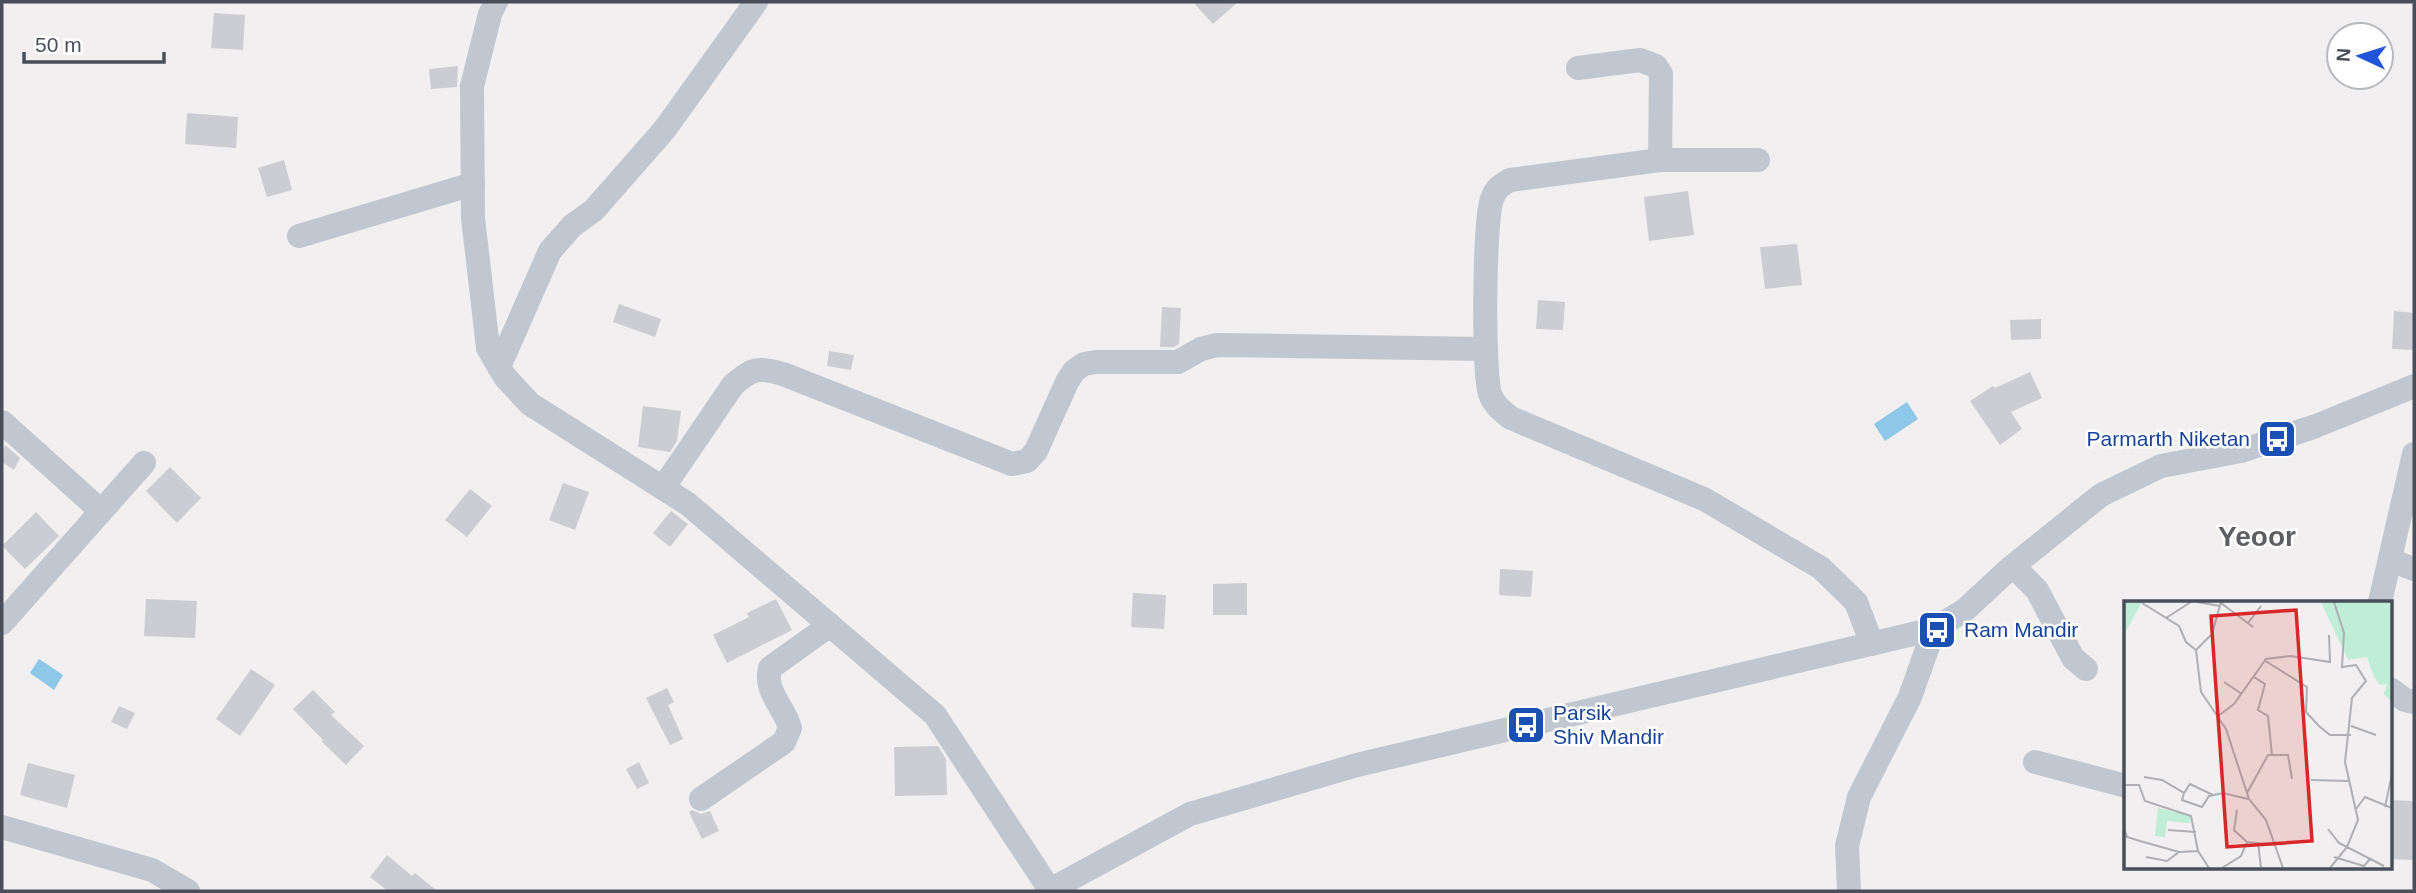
<svg xmlns="http://www.w3.org/2000/svg" width="2416" height="893" viewBox="0 0 2416 893" font-family="Helvetica,sans-serif">
<style>
.water{fill:#8ec7e8}
.building{fill:#cccdd3}
.lines{fill:none;stroke-linecap:round;stroke-linejoin:round}
.minor{stroke:#c0c7d0;stroke-width:24}
.labels{text-anchor:middle;stroke-width:5;stroke-linejoin:round;paint-order:stroke}
.transit-label{font-size:21px;fill:#164399;stroke:#fff;text-anchor:start}
.district-label{font-size:28px;font-weight:bold;fill:#5c5e63;stroke:#fff}
.inset-road{fill:none;stroke:#adafb4;stroke-width:2}
.view{fill:#d62828;fill-opacity:0.15;stroke:#d62828;stroke-width:3.5}
.inset-edge{fill:none;stroke:#484f5b;stroke-width:3.5}
</style>
<rect width="100%" height="100%" fill="#f1efef"/>
<g class="water">
<polygon points="1907,402 1918,419 1885,441 1874,424"/>
<polygon points="39,659 63,675 54,690 30,673"/>
</g>
<g class="building">
<polygon points="1193,2 1238,2 1213,24"/>
<polygon points="214,13 245,15 243,50 211,48"/>
<polygon points="458,66 457,87 431,89 429,69"/>
<polygon points="187,113 238,117 236,148 185,144"/>
<polygon points="284,160 292,190 267,197 258,168"/>
<polygon points="1688,191 1694,235 1649,241 1644,197"/>
<polygon points="1797,244 1802,285 1765,289 1760,247"/>
<polygon points="1538,300 1565,302 1563,330 1536,329"/>
<polygon points="619,304 661,319 655,337 613,322"/>
<polygon points="1162,307 1181,308 1179,344 1174,347 1160,347"/>
<polygon points="2394,311 2414,313 2414,350 2392,349"/>
<polygon points="2041,319 2041,339 2011,340 2010,320"/>
<polygon points="829,351 854,355 851,370 827,366"/>
<polygon points="2030,372 2042,398 2011,412 2022,429 2000,445 1970,401 1993,386 1995,388"/>
<polygon points="643,406 681,411 677,441 670,452 638,447"/>
<polygon points="5,445 20,458 14,470 2,462 2,451"/>
<polygon points="170,467 201,498 177,523 146,491"/>
<polygon points="563,483 589,492 575,530 549,520"/>
<polygon points="470,489 492,506 467,537 445,520"/>
<polygon points="671,511 688,524 670,547 653,533"/>
<polygon points="36,512 59,536 25,569 2,546"/>
<polygon points="1500,569 1533,571 1531,597 1499,595"/>
<polygon points="1247,583 1247,615 1213,615 1213,584"/>
<polygon points="1133,593 1166,595 1164,629 1131,627"/>
<polygon points="146,599 197,601 195,638 144,636"/>
<polygon points="776,599 792,630 727,663 713,635 749,617 747,613"/>
<polygon points="251,669 275,685 240,736 216,719"/>
<polygon points="667,688 674,702 668,705 683,739 670,745 646,698"/>
<polygon points="313,690 335,712 331,715 364,746 346,765 322,742 323,740 293,709"/>
<polygon points="119,706 135,713 127,729 111,722"/>
<polygon points="938,746 946,759 947,795 895,796 894,747"/>
<polygon points="639,762 649,783 637,789 626,769"/>
<polygon points="28,763 75,775 67,808 20,795"/>
<polygon points="2390,800 2414,801 2414,860 2390,859"/>
<polygon points="692,810 701,814 710,811 719,831 702,839 689,812"/>
<polygon points="387,855 412,876 415,873 437,891 388,891 370,877"/>
</g>
<g class="lines">
<g class="minor">
<polyline points="496,2 490,14 472,86 473,218 488,348 505,377 530,404 688,504 935,715 1050,890"/>
<polyline points="1578,68 1640,60 1656,66 1661,74 1660,160"/>
<path d="M 1758,160 L 1660,160 L 1510,180 C 1501,185 1496,188 1492,199 C 1484,219 1483,372 1490,394 C 1494,405 1502,411 1511,418 L 1704,499 L 1821,568 L 1856,602 L 1872,644"/>
<polyline points="299,236 473,184"/>
<polyline points="499,367 550,251 572,226 594,210 665,129 756,2"/>
<polyline points="2,422 101,511"/>
<path d="M 663,488 L 733,385 C 752,368 758,367 783,374 L 1012,464 L 1027,461 L 1036,451 L 1067,382 L 1074,371 L 1084,364 L 1096,362 L 1178,362 L 1201,349 L 1217,345 L 1486,349"/>
<polyline points="2390,560 2414,569"/>
<polyline points="2013,566 2037,590 2073,658 2086,669"/>
<polyline points="2380,602 2414,454"/>
<polyline points="2,623 144,463"/>
<polyline points="2390,689 2405,700 2414,702"/>
<polyline points="2035,762 2126,786"/>
<path d="M 701,799 L 784,742 L 790,728 C 784,706 764,692 770,668 L 830,625"/>
<polyline points="2,827 152,870 188,891"/>
<polyline points="1048,891 1190,814 1357,765 1934,629 1965,610 2008,570 2101,495 2161,466 2241,451 2316,426 2414,386"/>
<polyline points="1849,891 1847,846 1859,797 1910,697 1934,629"/>
</g>
</g>
<defs>
<symbol id="bus-square" viewBox="-11 -11 22 22"><rect x="-9" y="-9" width="18" height="18" rx="4" fill="#1a4fb4" stroke="#fff"/><path d="M-5-6H5V4H4V6H2V4H-2V6H-4V4H-5ZM-3.5-4V0h7V-4ZM-3.5 1.2v1.5H-2V1.2ZM2 1.2v1.5H3.5V1.2Z" fill="#fff"/></symbol>
</defs>
<g fill-rule="evenodd">
<use href="#bus-square" x="2255" y="417" width="44" height="44"/>
<use href="#bus-square" x="1915" y="608" width="44" height="44"/>
<use href="#bus-square" x="1504" y="703" width="44" height="44"/>
</g>
<g class="labels">
<g class="transit-label">
<text x="2250" y="446" text-anchor="end">Parmarth Niketan</text>
<text x="1964" y="637">Ram Mandir</text>
<text x="1553" y="720">Parsik<tspan x="1553" dy="24">Shiv Mandir</tspan></text>
</g>
<g class="district-label">
<text x="2257" y="546">Yeoor</text>
</g>
</g>
<g transform="translate(2124 601)">
<rect width="268" height="268" fill="#f1efef"/>
<path d="M 0,1 L 18,1 L 0,34 ZM 197,1 L 268,1 L 268,101 L 260,93 L 263,83 L 256,84 L 250,76 L 243,56 L 224,59 ZM 34,207 L 66,214 L 66,222 L 43,220 L 41,236 L 31,235 Z" fill="#bfedd8"/>
<path class="inset-road" d="M 73,1 L 96,5M 97,1 L 88,33 L 72,49 L 77,91 L 102,128 L 125,198 L 142,219 L 159,267M 18,2 L 55,25 L 62,41 L 72,49M 97,2 L 129,26M 42,17 L 67,1M 124,22 L 137,5M 140,59 L 183,86 L 182,111 L 195,125 L 206,134 L 227,134M 130,76 L 141,83 L 134,109 L 144,115 L 148,154M 100,81 L 118,93M 94,115 L 110,103 L 142,58 L 167,55 L 206,61 L 205,34M 227,125 L 252,134M 20,176 L 38,179 L 60,192 L 58,199 L 78,206 L 85,195 L 99,192 L 124,198M 187,179 L 225,180M 0,184 L 15,184 L 21,200 L 67,215 L 74,250M 60,192 L 66,183 L 89,194M 123,192 L 144,154 L 164,154 L 168,178M 261,206 L 268,173M 232,208 L 241,196 L 268,207M 113,209 L 110,229 L 123,241M 0,227 L 3,236 L 16,240 L 55,251 L 74,250 L 85,267M 204,228 L 215,242 L 260,265M 44,229 L 72,231M 134,241 L 137,267M 22,256 L 43,260 L 55,251M 210,256 L 240,265 L 246,258M 98,267 L 117,255 L 123,241 L 151,244M 206,267 L 223,246 L 234,219 L 221,161 L 228,97 L 242,80 L 232,64 L 218,66 L 220,32 L 210,1"/>
<path class="view" d="M 172,9 L 188,240 L 103,246 L 87,15 Z"/>
<rect width="268" height="268" class="inset-edge"/>
</g>
<rect width="2416" height="893" fill="none" stroke="#484f5b" stroke-width="7"/>
<g transform="translate(2360 56) rotate(274)"><circle r="33" fill="#ffffff" stroke="#b6b9bd" stroke-width="2"/>
<path d="M0-5L12 26L0 18L-12 26Z" fill="#2154d9"/>
<text y="-10" font-size="19" font-weight="bold" text-anchor="middle" fill="#484f5b">N</text>
</g>
<path d="M24 52v10h140v-10" fill="none" stroke="#484f5b" stroke-width="3.5"/>
<text x="35" y="52" font-size="21" fill="#484f5b" stroke="#ffffff" stroke-width="5" paint-order="stroke">50 m</text>
</svg>
